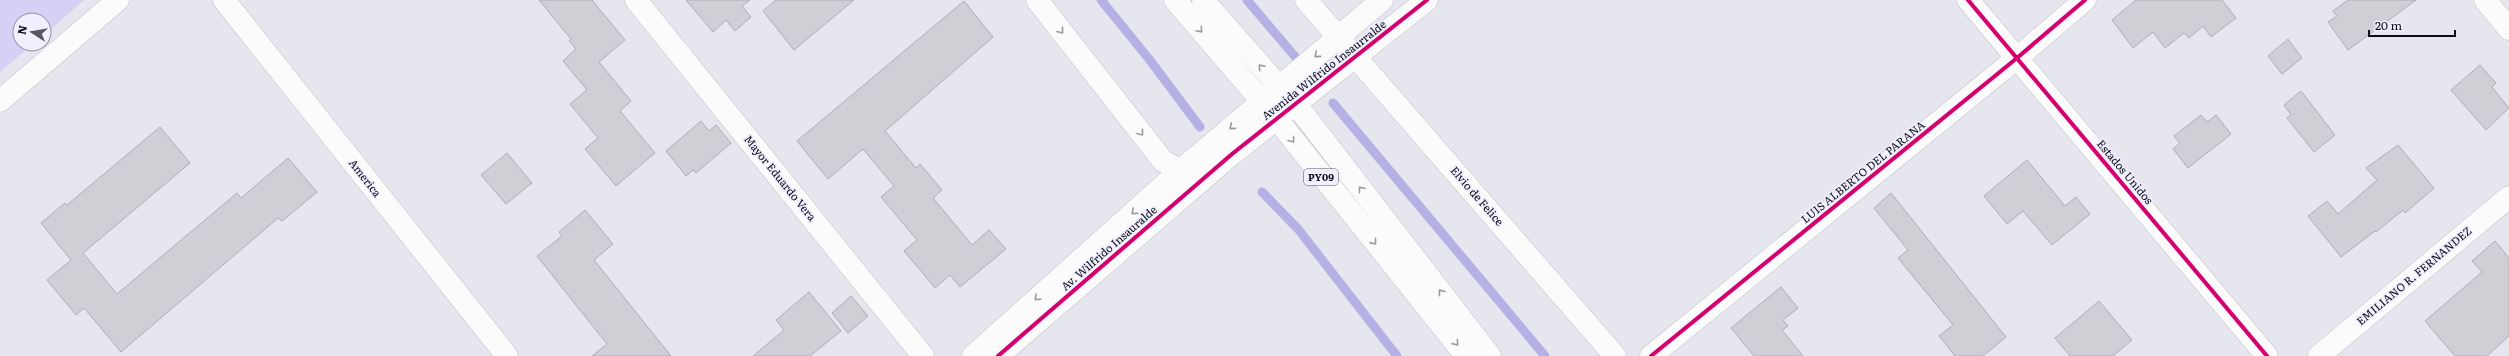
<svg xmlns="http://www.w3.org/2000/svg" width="2509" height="356" viewBox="0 0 2509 356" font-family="Literata,serif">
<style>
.green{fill:#d4d1f5}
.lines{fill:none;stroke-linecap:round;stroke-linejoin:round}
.stream{stroke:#b6b1e4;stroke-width:9}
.building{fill:#cfcfd5;stroke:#adadb3}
.minor-casing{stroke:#c1c1c8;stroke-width:23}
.highway-casing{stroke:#c1c1c8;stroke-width:23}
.minor{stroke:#fbfbfc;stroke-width:22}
.highway{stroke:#fbfbfc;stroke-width:22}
.cycleway-casing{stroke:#f0efff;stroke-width:6}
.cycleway{stroke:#d6006c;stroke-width:4}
.oneway{stroke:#9b9b9e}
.labels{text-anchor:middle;stroke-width:3.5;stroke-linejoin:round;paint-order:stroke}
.shield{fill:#f0efff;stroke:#504f58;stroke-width:1}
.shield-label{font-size:10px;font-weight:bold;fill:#0b0b10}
.street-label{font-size:11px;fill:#0b0b10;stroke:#f0efff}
</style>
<rect width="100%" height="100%" fill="#e6e6ee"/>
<polygon class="green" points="0,0 84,0 44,35 44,20 20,20 20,44 33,44 0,72"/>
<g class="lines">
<g class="stream">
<polyline points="1101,0 1149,59 1200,127"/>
<polyline points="1247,0 1303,66"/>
<polyline points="1333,103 1545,356"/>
<polyline points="1262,192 1298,229 1397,356"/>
</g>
</g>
<g class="building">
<polygon points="539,0 592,0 625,40 599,62 631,101 620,111 655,153 616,186 585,149 598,138 570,104 587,90 563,61 576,49 569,41 571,39"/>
<polygon points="686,0 750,0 742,6 751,17 735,31 726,20 713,32"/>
<polygon points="776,0 854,0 794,50 763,11"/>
<polygon points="2136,0 2222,0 2236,18 2211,37 2203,26 2189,38 2184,33 2165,48 2153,32 2133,48 2112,20"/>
<polygon points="2348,0 2416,0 2348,50 2328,22 2337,16 2333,11"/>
<polygon points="964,1 993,37 885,131 916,168 920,164 942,190 933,198 972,245 989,230 1006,249 960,287 950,275 935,288 904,251 917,240 881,197 894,186 863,149 828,179 797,141"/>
<polygon points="2288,39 2302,58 2282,74 2268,56"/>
<polygon points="2480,65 2496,83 2492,87 2509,108 2486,130 2451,90"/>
<polygon points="2301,91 2335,135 2314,152 2287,118 2291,115 2284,105"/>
<polygon points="2201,115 2207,122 2216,115 2231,134 2188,168 2173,149 2180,143 2174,136"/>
<polygon points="701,121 709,131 716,125 731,143 696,173 693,170 686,176 666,151"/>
<polygon points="160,127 190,163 83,253 117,294 237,193 241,198 288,158 317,192 282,221 278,218 121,352 84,308 76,315 47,280 71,260 41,223 65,203 67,205"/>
<polygon points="2398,145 2434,188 2405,213 2403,210 2376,232 2375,231 2341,257 2308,216 2327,201 2338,214 2377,180 2366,168"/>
<polygon points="507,153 532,183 506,204 481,175"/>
<polygon points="2027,160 2065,206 2076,197 2090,214 2052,245 2023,211 2007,224 1984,196"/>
<polygon points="1891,193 2006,337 1983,356 1955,356 1939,336 1953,325 1898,258 1908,250 1874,208"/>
<polygon points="585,210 613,244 594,260 671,356 592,356 607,344 537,256 562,236 559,232"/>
<polygon points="2495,241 2509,258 2509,336 2487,356 2455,356 2425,321 2482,272 2472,261"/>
<polygon points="1781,287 1798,308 1783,320 1788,326 1782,330 1803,356 1754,356 1731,328"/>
<polygon points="809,292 841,331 810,356 753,356 784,330 776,320"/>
<polygon points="851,296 868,316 848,333 832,313"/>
<polygon points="2099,301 2132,340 2113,356 2070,356 2055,338"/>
</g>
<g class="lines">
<defs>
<g id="minor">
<polyline points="224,0 507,356"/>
<polyline points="636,0 923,356"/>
<polyline points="1037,0 1163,161 1181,170 1193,168"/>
<polyline points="1306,0 1615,356"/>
<polyline points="1968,0 2267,356"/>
<polyline points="2485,0 2509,29"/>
<polyline points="0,101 118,0"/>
<polyline points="973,356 1181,170 1382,0"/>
<polyline points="998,356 1232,154 1427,0"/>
<polyline points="1651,356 2017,58 2085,0"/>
<polyline points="2319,356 2509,197"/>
</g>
<g id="highway">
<polyline points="1175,0 1272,113 1466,356"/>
<polyline points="1203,0 1305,116 1490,356"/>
</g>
</defs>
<use href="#minor" class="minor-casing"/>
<use href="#highway" class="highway-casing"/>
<use href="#minor" class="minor"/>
<use href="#highway" class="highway"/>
<defs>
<g id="cycleway">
<polyline points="1968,0 2267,356"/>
<polyline points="998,356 1232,154 1427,0"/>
<polyline points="1651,356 2017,58 2085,0"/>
</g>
</defs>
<use href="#cycleway" class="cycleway-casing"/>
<use href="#cycleway" class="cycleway"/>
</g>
<defs><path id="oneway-chevron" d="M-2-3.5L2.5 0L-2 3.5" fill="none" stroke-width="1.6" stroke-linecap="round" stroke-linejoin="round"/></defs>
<g class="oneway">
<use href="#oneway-chevron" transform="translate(1200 30) rotate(49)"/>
<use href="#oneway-chevron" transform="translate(1061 31) rotate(52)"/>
<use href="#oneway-chevron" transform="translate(1317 55) rotate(140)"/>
<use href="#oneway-chevron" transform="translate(1261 67) rotate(-131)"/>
<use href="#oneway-chevron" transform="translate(1232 127) rotate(140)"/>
<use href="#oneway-chevron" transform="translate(1141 133) rotate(52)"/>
<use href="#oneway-chevron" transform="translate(1292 140) rotate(53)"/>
<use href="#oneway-chevron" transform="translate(1361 189) rotate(-128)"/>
<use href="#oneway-chevron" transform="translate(1134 212) rotate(138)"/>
<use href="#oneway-chevron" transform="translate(1374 242) rotate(51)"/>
<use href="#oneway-chevron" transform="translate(1441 292) rotate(-128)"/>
<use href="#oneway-chevron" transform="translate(1037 298) rotate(138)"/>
<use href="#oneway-chevron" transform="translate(1456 343) rotate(51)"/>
</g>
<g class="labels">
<rect class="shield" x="1304" y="169" width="34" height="16" rx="3"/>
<g class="shield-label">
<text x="1321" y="181">PY09</text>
</g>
<g class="street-label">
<text transform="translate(1324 70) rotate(-38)" y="4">Avenida Wilfrido Insaurralde</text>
<text transform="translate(1863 172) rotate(-39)" y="4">LUIS ALBERTO DEL PARANA</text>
<text transform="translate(2125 172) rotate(50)" y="4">Estados Unidos</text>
<text transform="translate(365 178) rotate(52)" y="4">America</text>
<text transform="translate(780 178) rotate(51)" y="4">Mayor Eduardo Vera</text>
<text transform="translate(1477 196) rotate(49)" y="4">Elvio de Felice</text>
<text transform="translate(1109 248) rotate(-41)" y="4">Av. Wilfrido Insauralde</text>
<text transform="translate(2414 276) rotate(-40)" y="4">EMILIANO R. FERNANDEZ</text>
</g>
</g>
<g transform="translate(32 32) rotate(282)"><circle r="19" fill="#f0efff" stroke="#94949f"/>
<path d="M0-3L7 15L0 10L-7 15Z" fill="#58585e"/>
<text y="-6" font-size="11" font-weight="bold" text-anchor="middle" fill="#0b0b10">N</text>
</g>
<path d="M2369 30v6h86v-6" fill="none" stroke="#0b0b10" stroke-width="2"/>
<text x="2375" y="30" font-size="12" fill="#0b0b10" stroke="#f0efff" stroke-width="3" paint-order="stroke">20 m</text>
</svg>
